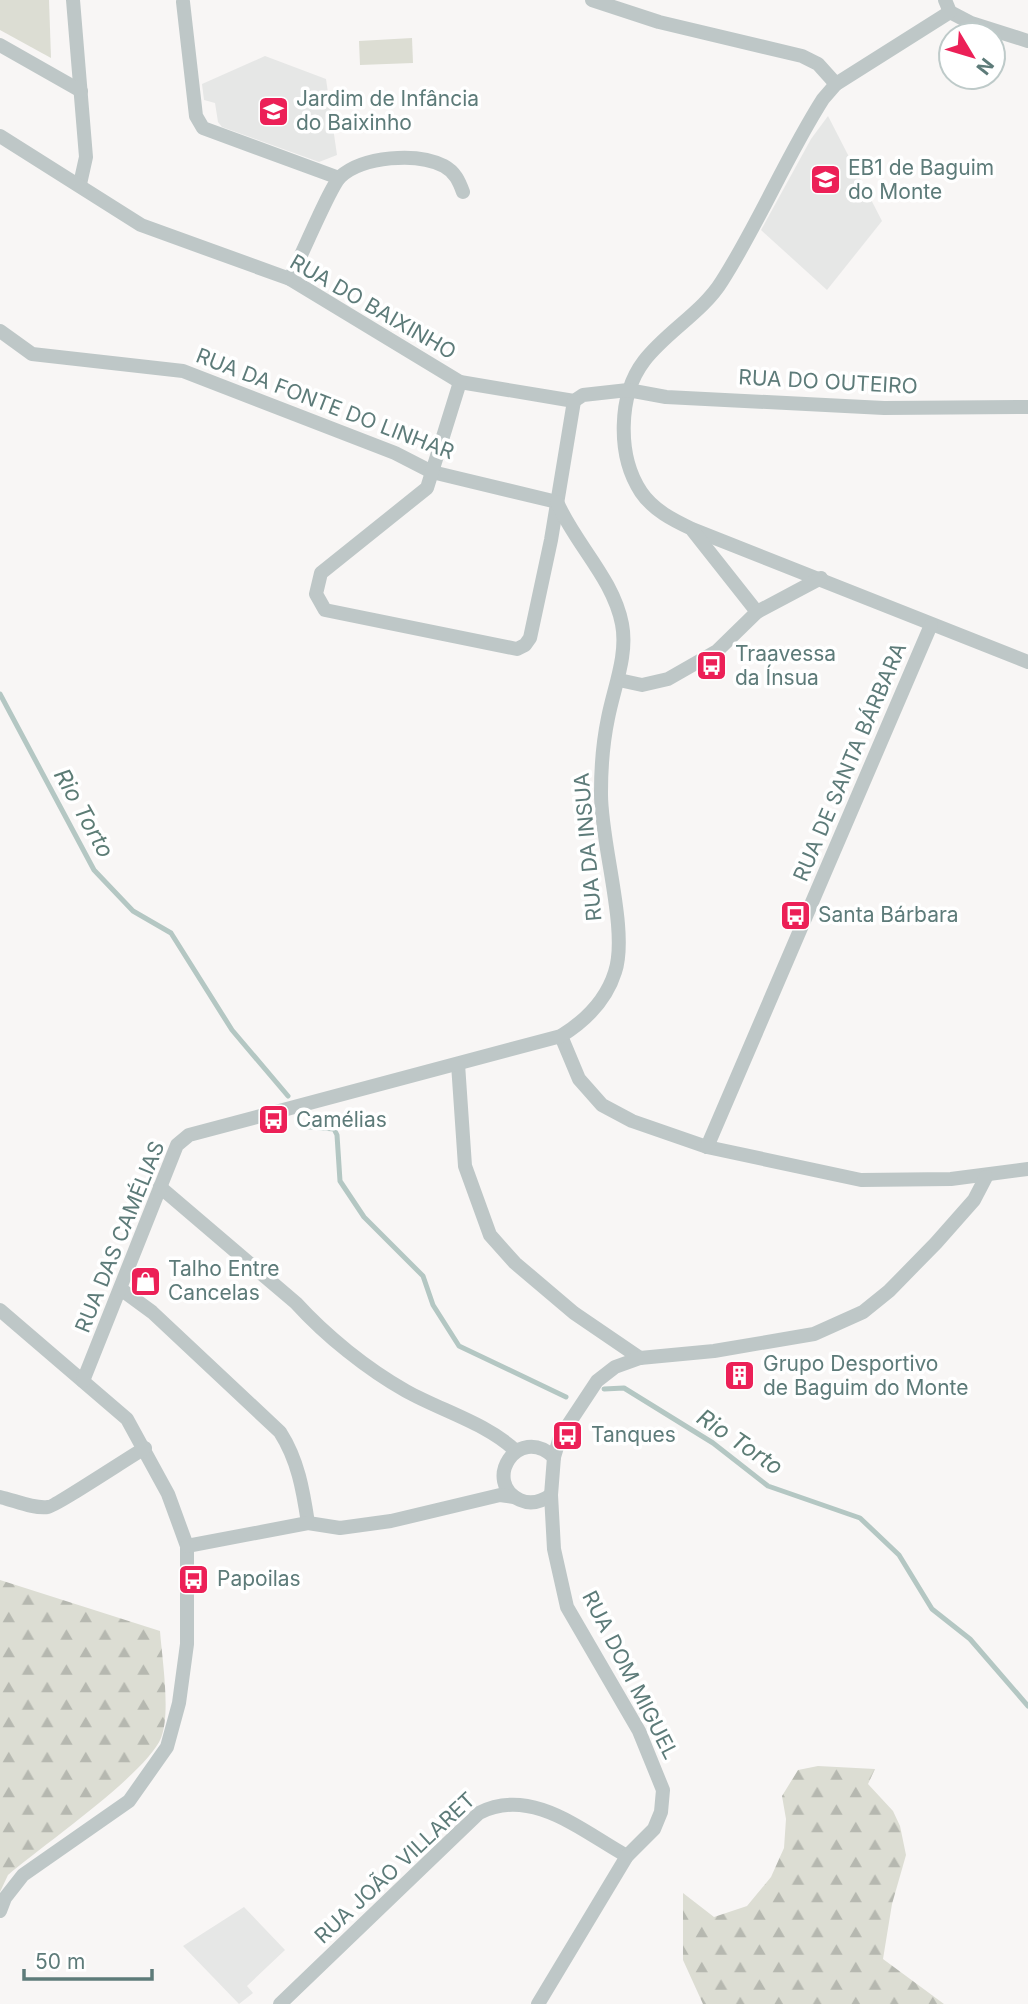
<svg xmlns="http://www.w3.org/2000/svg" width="1028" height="2004" font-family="Inter,sans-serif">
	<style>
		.built { fill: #e6e7e6 }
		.green { fill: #dcddd3 }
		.forest { fill: url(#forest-firs) }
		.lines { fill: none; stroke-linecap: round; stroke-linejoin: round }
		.stream { stroke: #b4c7c3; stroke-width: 5 }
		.minor { stroke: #bec7c7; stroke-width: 14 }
		.labels { text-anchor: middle; stroke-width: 7; stroke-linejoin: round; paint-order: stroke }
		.poi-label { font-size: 21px; fill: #5d7b79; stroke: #fff; text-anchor: start }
		.street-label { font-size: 21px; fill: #5d7b79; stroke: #fff }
		.water-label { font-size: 23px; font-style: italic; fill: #5c7c75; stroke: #fff }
	</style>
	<defs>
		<pattern id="forest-firs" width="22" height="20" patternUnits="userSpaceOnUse" patternTransform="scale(1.75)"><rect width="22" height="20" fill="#dcddd3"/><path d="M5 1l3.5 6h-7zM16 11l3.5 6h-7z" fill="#b6b8b0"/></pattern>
	</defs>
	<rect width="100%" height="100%" fill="#f8f6f5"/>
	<g class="built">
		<path d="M 265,56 L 326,79 L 337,155 L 319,162 L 222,127 L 218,122 L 215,103 L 204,100 L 202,84 Z"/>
		<path d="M 828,116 L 882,221 L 827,290 L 761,230 L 811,139 Z"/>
		<path d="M 244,1907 L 285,1950 L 247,1986 L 253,1993 L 239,2004 L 183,1946 Z"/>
	</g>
	<g class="green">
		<path d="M 0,0 L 49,0 L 51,58 L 0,30 Z"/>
		<path d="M 412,38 L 413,63 L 360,65 L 359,41 Z"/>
	</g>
	<g class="forest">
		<path d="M 0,1580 L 160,1631 C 162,1659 171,1713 161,1738 C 146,1774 43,1845 8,1875 L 0,1892 Z"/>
		<path d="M 818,1766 L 875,1769 L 868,1784 L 893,1811 L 900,1826 L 906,1855 L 892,1904 L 883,1959 L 944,2004 L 703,2004 L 683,1960 L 683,1893 L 714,1917 L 747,1906 L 771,1877 L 784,1848 L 786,1819 L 782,1796 L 798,1770 Z"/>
	</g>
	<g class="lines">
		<g class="stream">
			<path d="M 0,694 L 94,870 L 133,911 L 171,933 L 232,1030 L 288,1096"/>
			<path d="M 300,1114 L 299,1126 L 334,1129 L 337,1135 L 340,1181 L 364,1217 L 423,1276 L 433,1305 L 459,1346 L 566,1397"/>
			<path d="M 604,1389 L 624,1388 L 713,1443 L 768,1486 L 860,1518 L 899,1555 L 932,1609 L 970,1639 L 1028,1706"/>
		</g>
		<g class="minor">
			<path d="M 73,0 L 86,157 L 80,184"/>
			<path d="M 592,0 L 659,22 L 802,56 L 818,64 L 836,84"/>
			<path d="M 945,0 L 950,12 L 971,23 L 1028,41"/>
			<path d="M 183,2 L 196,116 L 203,128 L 339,178"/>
			<path d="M 950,12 L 836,84 L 823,99 C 786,157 759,223 722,281 C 703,312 666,332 644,361 C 618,395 617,456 641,492 C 653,510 673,520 692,529 L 1028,662"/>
			<path d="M 0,45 L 81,91"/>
			<path d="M 0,136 L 141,225 L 290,279 L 460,382 L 574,401 L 583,395 L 628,390 L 666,397 L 884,408 L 1028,407"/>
			<path d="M 290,279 C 299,261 330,187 340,177 C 363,156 417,152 444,166 C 455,172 459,181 463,192"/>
			<path d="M 0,331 L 32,354 L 183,371 L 395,453 L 432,472 L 557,502"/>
			<path d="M 460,382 L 427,488 L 321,573 L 316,594 L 325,610 L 517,649 L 525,645 L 530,638 L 551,540 L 574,401"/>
			<path d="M 693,531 L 757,612"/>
			<path d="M 619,680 L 642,685 L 668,679 L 717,651 L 757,612 L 821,578"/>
			<path d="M 561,1036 L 579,1079 L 602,1105 L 632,1121 L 707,1147 L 861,1180 L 951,1179 L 1028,1169"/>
			<path d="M 458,1064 L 465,1166 L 490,1235 L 515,1263 L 574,1313 L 640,1358"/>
			<path d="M 707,1147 L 931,625"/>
			<path d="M 160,1187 L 296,1303 C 326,1336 367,1369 406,1391 C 442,1411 486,1423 516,1451"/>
			<path d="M 122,1290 L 152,1312 L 280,1432 C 298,1460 303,1490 308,1523"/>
			<path d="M 0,1310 L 127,1419 L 168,1494 L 187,1546 L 187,1644 L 179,1703 L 167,1747 L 129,1801 L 23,1875 L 5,1898 L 0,1911"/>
			<path d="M 83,1381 L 177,1145 L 189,1135 L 561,1036 C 585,1021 606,1001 615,972 C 629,930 600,841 601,792 C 601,767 603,742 608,718 C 614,687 628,655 622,624 C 613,578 575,544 557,502"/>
			<path d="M 551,1495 C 541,1502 531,1505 520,1500 C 482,1483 517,1423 554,1457"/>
			<path d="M 0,1497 C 14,1500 33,1509 48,1507 C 54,1507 131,1456 145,1448"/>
			<path d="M 187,1546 L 308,1523 L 340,1528 L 391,1521 L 500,1495 L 514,1497"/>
			<path d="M 280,2004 L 479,1813 C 531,1786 582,1831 627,1856"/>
			<path d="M 538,2004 L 627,1856 L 654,1829 L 661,1812 L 663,1790 L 639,1731 L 567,1607 L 554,1549 L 551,1495 L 554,1457 L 560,1437 L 597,1381 L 615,1367 L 640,1358 L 714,1351 L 814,1334 L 863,1312 L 889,1291 L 936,1243 L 974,1200 L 986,1177"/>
		</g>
	</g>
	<defs>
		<symbol id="school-square" viewBox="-11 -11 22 22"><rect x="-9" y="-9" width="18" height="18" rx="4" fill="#ec2057" stroke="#fff"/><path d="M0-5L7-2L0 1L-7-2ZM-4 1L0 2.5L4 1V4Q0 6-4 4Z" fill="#fff"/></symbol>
		<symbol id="bus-square" viewBox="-11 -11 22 22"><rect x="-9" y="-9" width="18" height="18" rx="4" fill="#ec2057" stroke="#fff"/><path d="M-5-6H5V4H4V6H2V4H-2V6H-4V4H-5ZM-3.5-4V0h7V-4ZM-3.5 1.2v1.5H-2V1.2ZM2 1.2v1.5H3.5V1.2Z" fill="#fff"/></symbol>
		<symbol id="shop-square" viewBox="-11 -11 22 22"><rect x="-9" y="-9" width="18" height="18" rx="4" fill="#ec2057" stroke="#fff"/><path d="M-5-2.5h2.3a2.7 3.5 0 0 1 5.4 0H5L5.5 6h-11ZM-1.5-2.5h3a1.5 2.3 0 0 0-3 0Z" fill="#fff"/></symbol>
		<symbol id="building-square" viewBox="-11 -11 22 22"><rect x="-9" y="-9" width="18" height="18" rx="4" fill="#ec2057" stroke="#fff"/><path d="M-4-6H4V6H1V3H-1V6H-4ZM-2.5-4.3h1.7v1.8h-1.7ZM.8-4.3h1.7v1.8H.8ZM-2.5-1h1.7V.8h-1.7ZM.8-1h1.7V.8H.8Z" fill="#fff"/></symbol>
	</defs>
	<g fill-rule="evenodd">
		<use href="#school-square" x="256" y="94" width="35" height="35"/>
		<use href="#school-square" x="808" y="162" width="35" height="35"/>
		<use href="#bus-square" x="694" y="648" width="35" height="35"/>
		<use href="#bus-square" x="778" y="898" width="35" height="35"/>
		<use href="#bus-square" x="256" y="1102" width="35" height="35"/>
		<use href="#shop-square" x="128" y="1264" width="35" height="35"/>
		<use href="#building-square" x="722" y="1358" width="35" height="35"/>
		<use href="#bus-square" x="550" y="1418" width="35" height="35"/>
		<use href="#bus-square" x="176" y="1562" width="35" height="35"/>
	</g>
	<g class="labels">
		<g class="poi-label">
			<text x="296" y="106">Jardim de Infância<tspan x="296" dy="24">do Baixinho</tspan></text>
			<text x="848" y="175">EB1 de Baguim<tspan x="848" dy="24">do Monte</tspan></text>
			<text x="735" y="661">Traavessa<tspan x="735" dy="24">da Ínsua</tspan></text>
			<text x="818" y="922">Santa Bárbara</text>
			<text x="296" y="1127">Camélias</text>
			<text x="168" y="1276">Talho Entre<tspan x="168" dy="24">Cancelas</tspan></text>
			<text x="763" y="1371">Grupo Desportivo<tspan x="763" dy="24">de Baguim do Monte</tspan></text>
			<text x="591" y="1442">Tanques</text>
			<text x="217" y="1586">Papoilas</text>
		</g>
		<g class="street-label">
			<text transform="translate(373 307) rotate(30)" y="7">RUA DO BAIXINHO</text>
			<text transform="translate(828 382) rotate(3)" y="7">RUA DO OUTEIRO</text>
			<text transform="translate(325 404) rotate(21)" y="7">RUA DA FONTE DO LINHAR</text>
			<text transform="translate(850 762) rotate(-67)" y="7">RUA DE SANTA BÁRBARA</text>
			<text transform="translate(588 847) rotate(-95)" y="7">RUA DA INSUA</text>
			<text transform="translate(120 1237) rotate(-68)" y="7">RUA DAS CAMÉLIAS</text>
			<text transform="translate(630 1675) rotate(63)" y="7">RUA DOM MIGUEL</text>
			<text transform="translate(395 1868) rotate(-43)" y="7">RUA JOÃO VILLARET</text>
		</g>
		<g class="water-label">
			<text transform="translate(84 813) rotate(61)" y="8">Rio Torto</text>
			<text transform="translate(740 1442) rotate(34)" y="8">Rio Torto</text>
		</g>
	</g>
	<g transform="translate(972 56) rotate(128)"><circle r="33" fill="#ffffff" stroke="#becac9" stroke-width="2"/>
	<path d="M0-5L12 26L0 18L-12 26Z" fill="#ec2057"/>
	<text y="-10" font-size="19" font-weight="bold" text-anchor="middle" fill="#5d7b79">N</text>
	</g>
	<path d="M24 1969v10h128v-10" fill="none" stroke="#5d7b79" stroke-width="3.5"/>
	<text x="35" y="1969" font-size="21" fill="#5d7b79" stroke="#ffffff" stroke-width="5" paint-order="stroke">50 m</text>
</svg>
